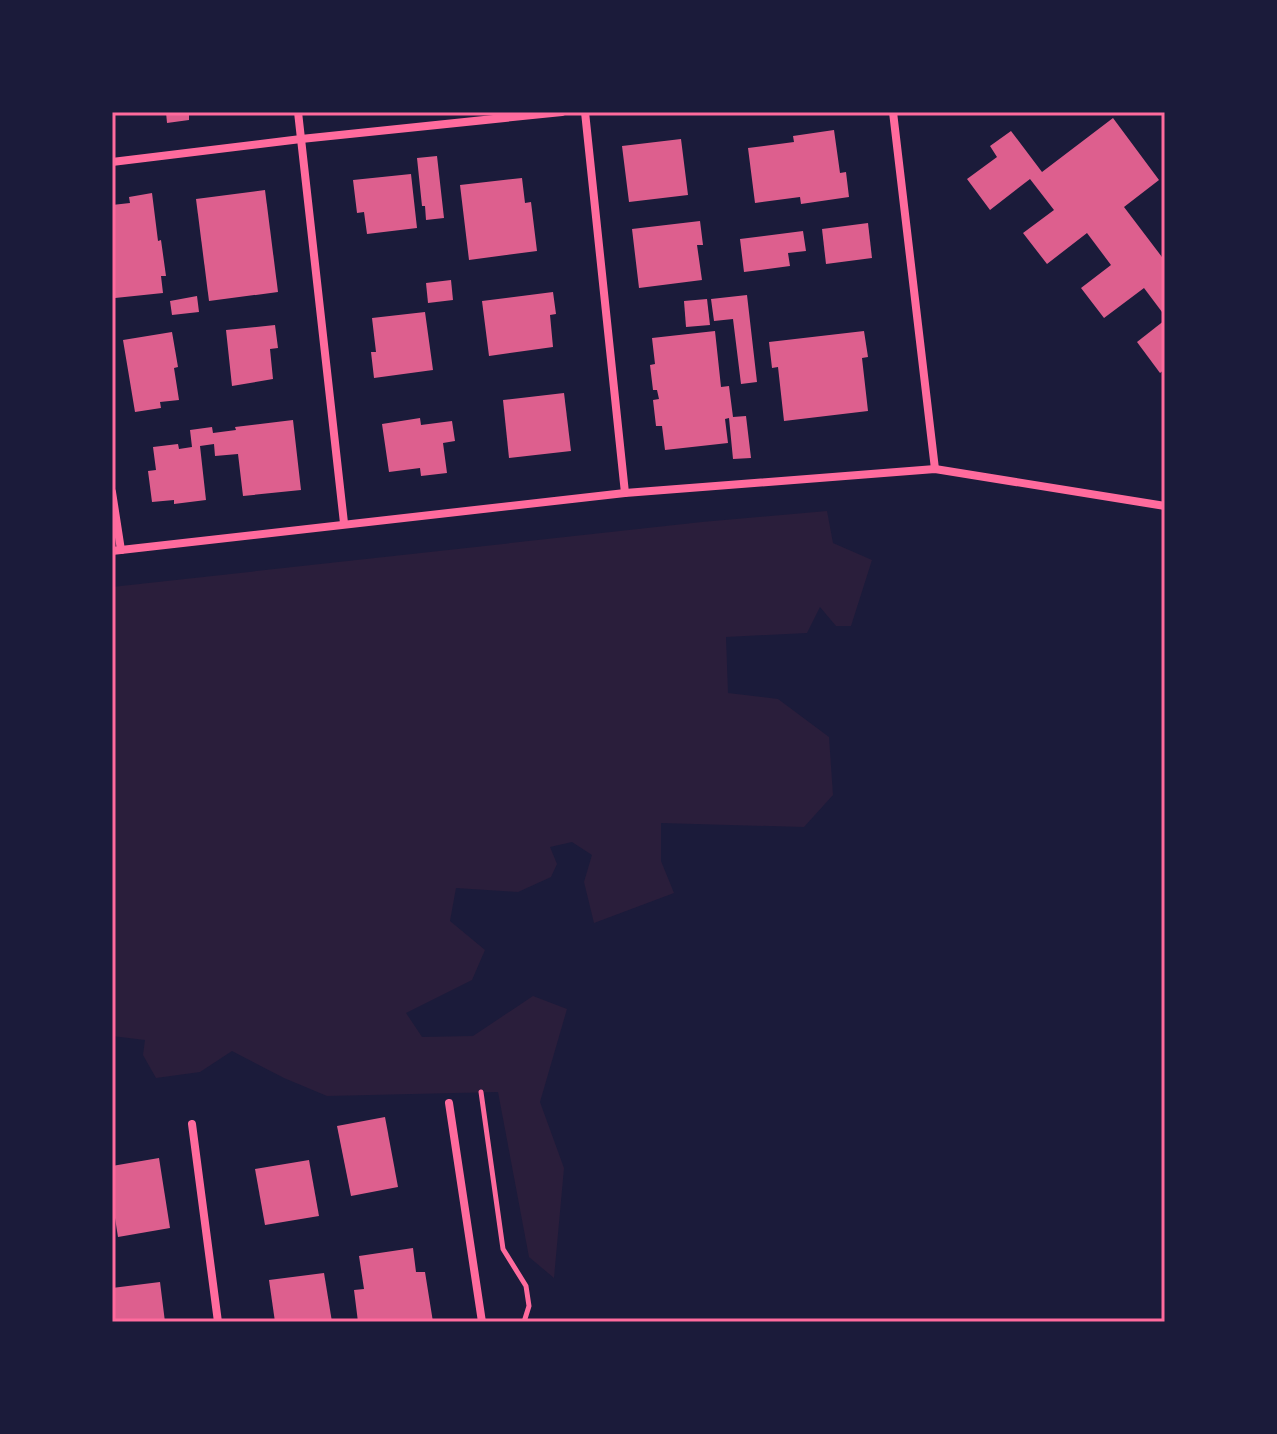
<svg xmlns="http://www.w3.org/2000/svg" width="1277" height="1434" font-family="'PT Serif',serif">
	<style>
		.green { fill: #2a1e3b }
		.building { fill: #dd5f8e }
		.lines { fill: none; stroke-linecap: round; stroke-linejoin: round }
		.path { stroke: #ff6b9d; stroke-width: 5 }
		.minor { stroke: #ff6b9d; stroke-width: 8 }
		.neatline { fill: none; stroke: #ff6b9d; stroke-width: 3 }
	</style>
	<rect width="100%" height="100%" fill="#1b1b3a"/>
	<path class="green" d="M 827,511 L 833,543 L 872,560 L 851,626 L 836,626 L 820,607 L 807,633 L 726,637 L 728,693 L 778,699 L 829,737 L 833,795 L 804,827 L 661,823 L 661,861 L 674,893 L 594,923 L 584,882 L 592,855 L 572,842 L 550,847 L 557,864 L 551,877 L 518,892 L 456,888 L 450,921 L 485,950 L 472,980 L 406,1013 L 422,1037 L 473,1036 L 533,996 L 567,1009 L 540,1102 L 564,1168 L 554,1278 L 529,1257 L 498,1092 L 327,1096 L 284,1078 L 232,1051 L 200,1072 L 156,1078 L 143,1055 L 145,1040 L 112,1036 L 112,587 L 702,522 Z"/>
	<g class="building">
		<path d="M 166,112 L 189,112 L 189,120 L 167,123 Z"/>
		<path d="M 1113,118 L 1159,180 L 1124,207 L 1165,261 L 1165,316 L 1144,288 L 1104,318 L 1081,288 L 1111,265 L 1087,233 L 1047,264 L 1023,233 L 1054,210 L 1030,179 L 990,210 L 967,179 L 997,157 L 990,146 L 1011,131 L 1042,172 Z"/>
		<path d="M 834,130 L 840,173 L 846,172 L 849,197 L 801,204 L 800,197 L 755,203 L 748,148 L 794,142 L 793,136 Z"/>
		<path d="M 681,139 L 688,195 L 629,202 L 622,146 Z"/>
		<path d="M 437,156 L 444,218 L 426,220 L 425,206 L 422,206 L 417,158 Z"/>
		<path d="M 411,174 L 417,228 L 367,234 L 364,212 L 357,213 L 353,180 Z"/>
		<path d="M 522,178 L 525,203 L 531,202 L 537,251 L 469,260 L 460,185 Z"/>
		<path d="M 265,190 L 278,292 L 209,301 L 196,199 Z"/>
		<path d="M 152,193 L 158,241 L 161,240 L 166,276 L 161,276 L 163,293 L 115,298 L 112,273 L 112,205 L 130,203 L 129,197 Z"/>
		<path d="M 700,221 L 703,245 L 697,245 L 702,280 L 639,288 L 632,229 Z"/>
		<path d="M 868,223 L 872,258 L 826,264 L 822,229 Z"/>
		<path d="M 803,231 L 806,251 L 788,253 L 790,266 L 744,272 L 740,239 Z"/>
		<path d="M 451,280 L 453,300 L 428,303 L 426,283 Z"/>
		<path d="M 553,292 L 556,314 L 550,315 L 553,347 L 489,356 L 482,301 Z"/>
		<path d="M 747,295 L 757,382 L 741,384 L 733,319 L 714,321 L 711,299 Z"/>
		<path d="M 197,296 L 199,312 L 172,315 L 170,301 Z"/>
		<path d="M 707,299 L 710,325 L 686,327 L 684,301 Z"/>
		<path d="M 425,312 L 433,370 L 374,378 L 371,352 L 376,352 L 372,318 Z"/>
		<path d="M 1165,320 L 1165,369 L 1160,373 L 1137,342 Z"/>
		<path d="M 275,325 L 278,348 L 270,349 L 273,379 L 232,386 L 226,330 Z"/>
		<path d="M 715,331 L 721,387 L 729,386 L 733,417 L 746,416 L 751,458 L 733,459 L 729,418 L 725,419 L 728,443 L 665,450 L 662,426 L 656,426 L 653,400 L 659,399 L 657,390 L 653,390 L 650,365 L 655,364 L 652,338 Z"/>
		<path d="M 864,331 L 868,357 L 862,358 L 868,411 L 784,421 L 778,367 L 772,368 L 769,342 Z"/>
		<path d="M 172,332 L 178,367 L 174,368 L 179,400 L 160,402 L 161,408 L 135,412 L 123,340 Z"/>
		<path d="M 564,393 L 571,451 L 509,458 L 503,400 Z"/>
		<path d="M 420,418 L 421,425 L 452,421 L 455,441 L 443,443 L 447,473 L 421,476 L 420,468 L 389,472 L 382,424 Z"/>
		<path d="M 293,420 L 301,490 L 243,496 L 238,454 L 215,456 L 214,444 L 200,446 L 206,500 L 174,504 L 174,500 L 152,502 L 148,471 L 156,470 L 153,447 L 178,444 L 179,449 L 192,447 L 190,430 L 212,427 L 213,433 L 236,430 L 235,427 Z"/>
		<path d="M 385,1117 L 398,1187 L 351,1196 L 337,1126 Z"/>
		<path d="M 159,1158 L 170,1228 L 118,1237 L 112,1199 L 112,1166 Z"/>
		<path d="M 309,1160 L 319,1216 L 265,1225 L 255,1169 Z"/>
		<path d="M 413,1248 L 416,1272 L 425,1272 L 433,1322 L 358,1322 L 354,1290 L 364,1289 L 359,1256 Z"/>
		<path d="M 324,1273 L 332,1322 L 275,1322 L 269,1280 Z"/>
		<path d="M 160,1282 L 165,1322 L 112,1322 L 112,1288 Z"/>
	</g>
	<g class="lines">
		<path class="path" d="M 481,1092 L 503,1249 L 526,1286 L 529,1306 L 524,1322"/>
		<g class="minor">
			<path d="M 298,112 L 344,523"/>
			<path d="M 585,112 L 625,493"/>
			<path d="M 893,112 L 935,469"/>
			<path d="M 112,162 L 301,139 L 562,112"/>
			<path d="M 112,492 L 121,550"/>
			<path d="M 112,551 L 625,493 L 935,469 L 1165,506"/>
			<path d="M 449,1103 L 482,1322"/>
			<path d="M 192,1124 L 218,1322"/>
		</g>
	</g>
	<rect width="1277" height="1434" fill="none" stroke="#1b1b3a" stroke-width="228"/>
	<rect x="114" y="114" width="1049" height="1206" class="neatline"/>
</svg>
